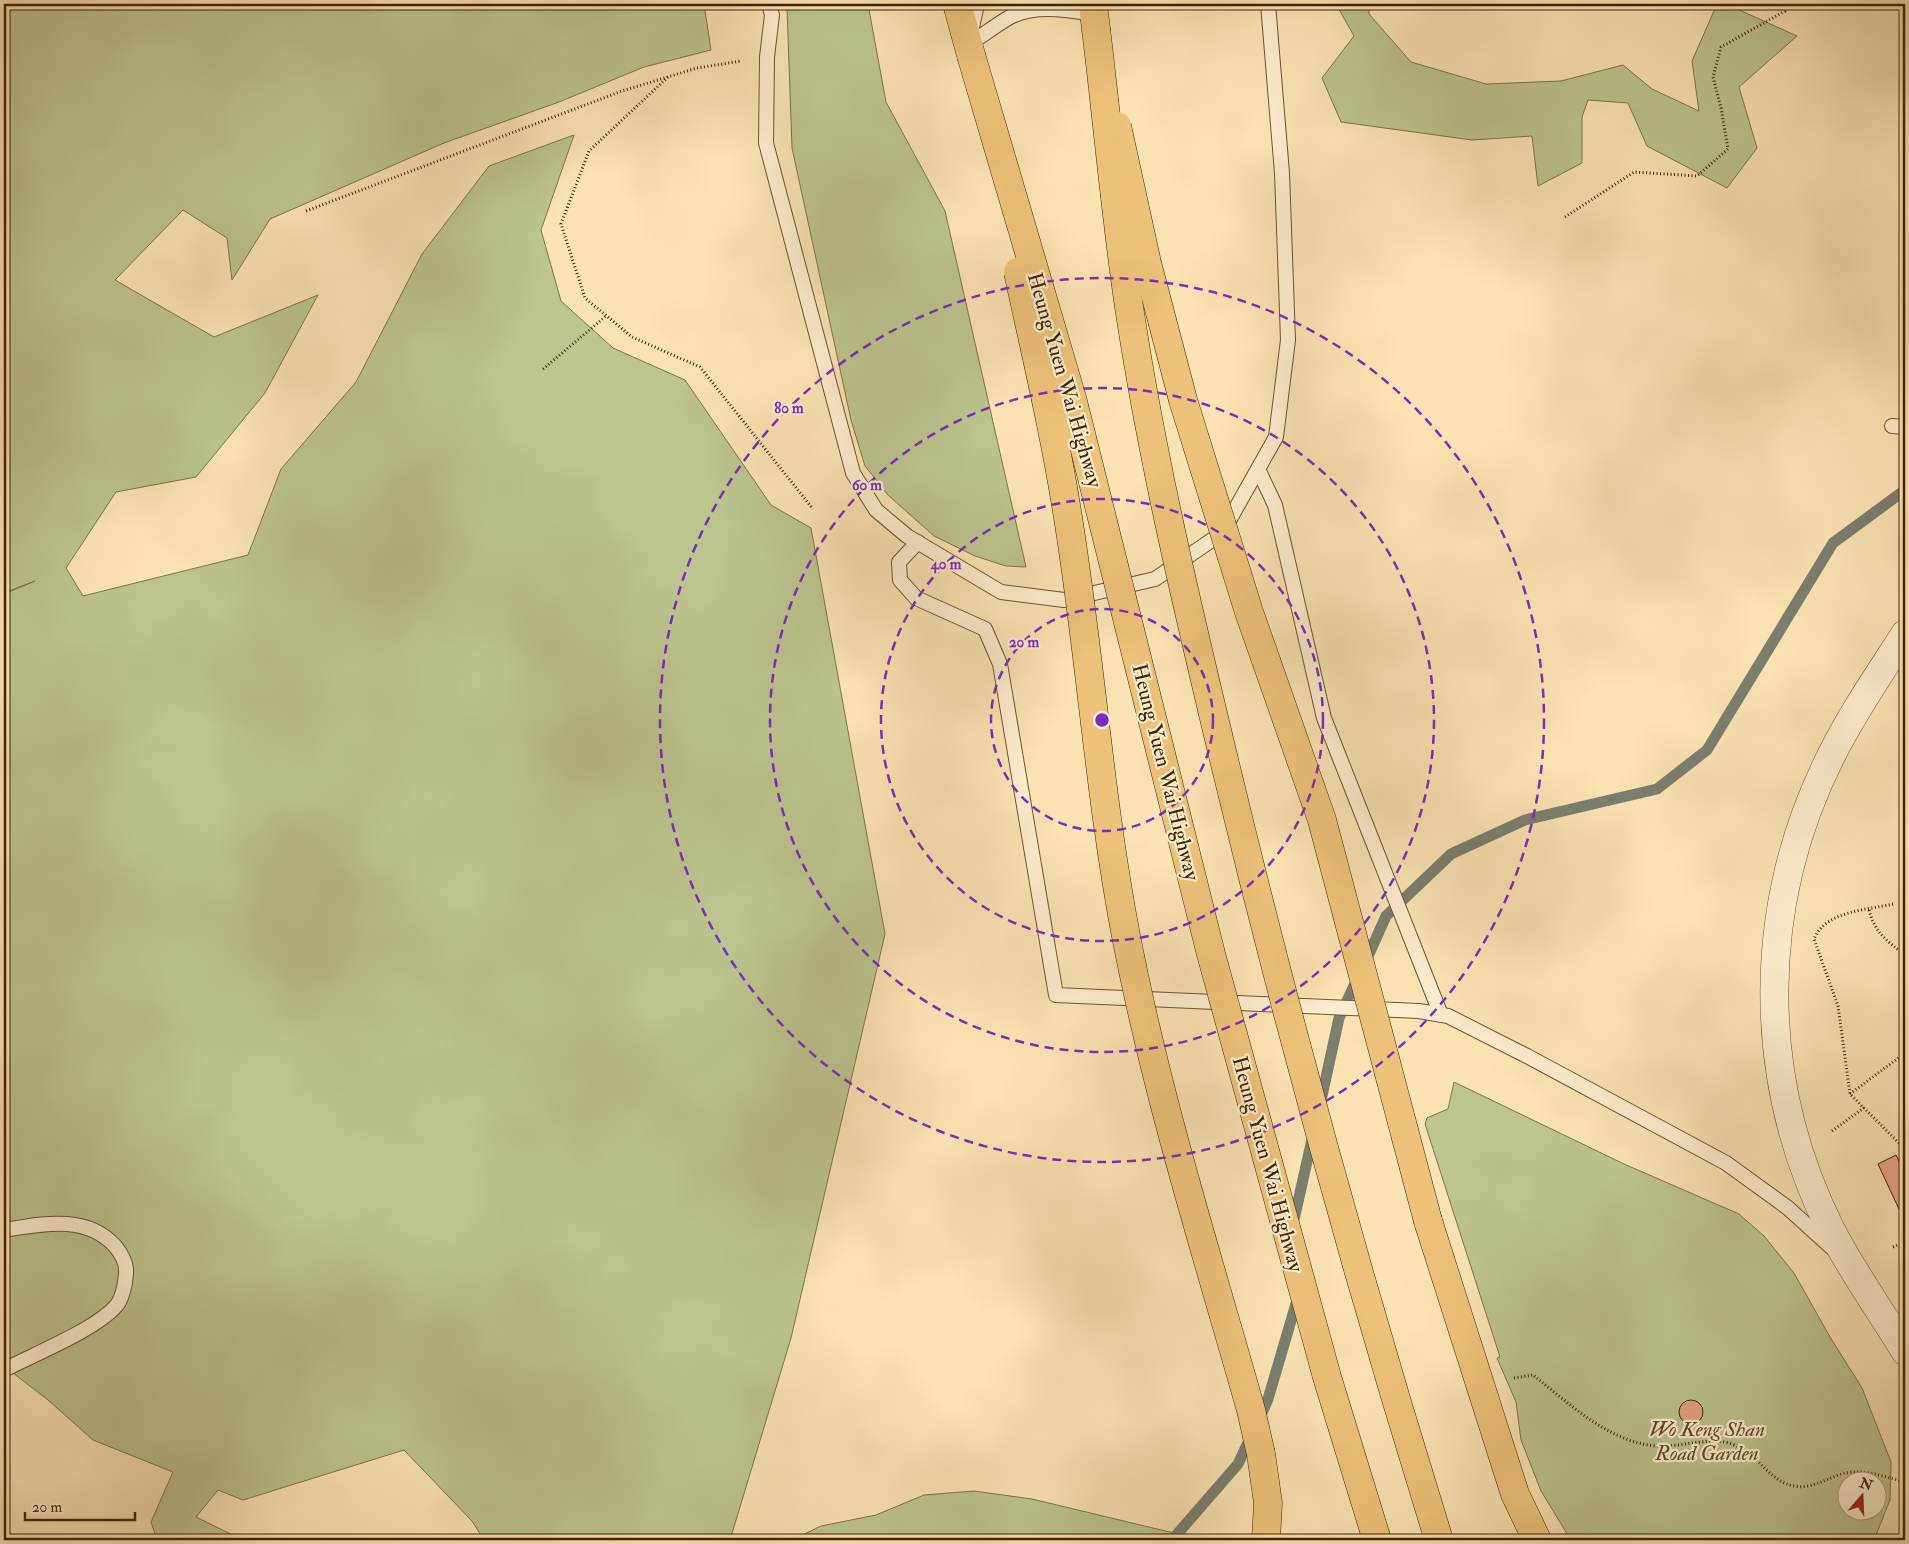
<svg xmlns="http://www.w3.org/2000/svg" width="1909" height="1544" font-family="'IM FELL Double Pica',serif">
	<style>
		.green { fill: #bcc48f; stroke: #7e744a; fill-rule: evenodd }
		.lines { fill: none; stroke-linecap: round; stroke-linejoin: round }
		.stream { stroke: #7b7f6f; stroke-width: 11 }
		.building { fill: #e6a485; stroke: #3f2404 }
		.service-casing { stroke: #6e5430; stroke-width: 16 }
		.minor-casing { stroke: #6e5430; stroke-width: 29 }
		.trunk-casing { stroke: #3f2404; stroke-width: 29 }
		.path { stroke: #3f2404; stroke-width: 3; stroke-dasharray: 1 2.5; stroke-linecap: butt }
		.service { stroke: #fcedce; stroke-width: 14 }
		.minor { stroke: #fcedce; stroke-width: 28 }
		.trunk { stroke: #eec27a; stroke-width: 28 }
		.trunk-bridge-casing { stroke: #3f2404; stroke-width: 29; stroke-linecap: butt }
		.motorway-bridge-casing { stroke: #3f2404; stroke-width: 29; stroke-linecap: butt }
		.trunk-bridge { stroke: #eec27a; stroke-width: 28 }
		.motorway-bridge { stroke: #eec27a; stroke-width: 28 }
		.ring { fill: none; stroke: #7b2cbf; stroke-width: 2.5; stroke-dasharray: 9 6 }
		.labels { text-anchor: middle; stroke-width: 4.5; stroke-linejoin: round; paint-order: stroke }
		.street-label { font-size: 21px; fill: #3f2404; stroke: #fcedce }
		.park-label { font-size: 21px; font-style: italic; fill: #5e4c27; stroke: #fcedce }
		.centre { fill: #7b2cbf; stroke: #fcedce; stroke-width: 2.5 }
		.ring-label { font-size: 15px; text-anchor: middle; font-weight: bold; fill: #7b2cbf; stroke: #fcedce; stroke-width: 4.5; stroke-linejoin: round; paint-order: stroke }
	</style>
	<rect width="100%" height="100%" fill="#fbe3b3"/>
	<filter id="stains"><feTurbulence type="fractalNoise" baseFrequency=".004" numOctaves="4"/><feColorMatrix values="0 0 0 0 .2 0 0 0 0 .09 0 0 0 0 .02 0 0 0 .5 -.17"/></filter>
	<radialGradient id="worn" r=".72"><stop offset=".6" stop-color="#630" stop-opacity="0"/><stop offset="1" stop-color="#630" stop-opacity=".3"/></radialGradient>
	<g class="green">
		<path d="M 4,4 L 704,4 L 711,50 L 644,67 L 559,102 L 444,143 L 270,219 L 232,280 L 227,238 L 183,210 L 115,280 L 214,337 L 318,295 L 265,393 L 196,477 L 116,492 L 66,568 L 83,596 L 248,555 L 281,469 L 356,382 L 422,254 L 489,166 L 574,135 L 541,230 L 561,301 L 613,348 L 685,380 L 771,505 L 811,528 L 885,934 L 791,1338 L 730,1540 L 484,1540 L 472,1521 L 404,1450 L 243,1500 L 218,1490 L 196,1517 L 243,1540 L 157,1540 L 151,1522 L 173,1472 L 93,1440 L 48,1400 L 4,1366 L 4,594 L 35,581 L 4,593 Z"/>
		<path d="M 826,4 L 868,4 L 886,102 L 945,211 L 1026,567 L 1006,566 L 975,556 L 934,536 L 888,495 L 865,466 L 851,420 L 792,148 L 787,9 Z"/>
		<path d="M 1336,4 L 1369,4 L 1369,14 L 1411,62 L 1486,84 L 1561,81 L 1623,65 L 1652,89 L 1699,111 L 1692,61 L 1717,4 L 1726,4 L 1797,36 L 1739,87 L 1757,148 L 1727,188 L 1647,146 L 1628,103 L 1588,100 L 1582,117 L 1582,163 L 1538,186 L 1532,136 L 1472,140 L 1341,122 L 1322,78 L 1354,36 Z"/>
		<path d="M 1454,1082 L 1624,1164 L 1739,1214 L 1764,1236 L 1794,1273 L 1830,1337 L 1862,1388 L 1891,1462 L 1890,1500 L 1874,1540 L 1572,1540 L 1569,1537 L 1541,1491 L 1521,1440 L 1516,1402 L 1497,1358 L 1500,1357 L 1425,1124 L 1427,1118 L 1448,1109 ZM 1846,1482 L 1876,1482 L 1876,1512 L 1846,1512 Z"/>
		<path d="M 974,1491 L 1032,1499 L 1203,1540 L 792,1540 L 821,1526 L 876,1515 L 924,1495 Z"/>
	</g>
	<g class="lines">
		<g class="stream">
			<path d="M 1365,963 L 1386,916 L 1451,854 L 1525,820 L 1657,789 L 1707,750 L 1833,543 L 1905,490"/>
			<path d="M 1320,1105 L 1339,1018 L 1358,977"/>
			<path d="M 1293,1224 L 1313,1135"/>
			<path d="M 1259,1420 L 1268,1399 L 1298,1297"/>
			<path d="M 1172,1540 L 1238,1464 L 1252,1434"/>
		</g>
	</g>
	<g class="building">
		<path d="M 1896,1155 L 1905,1173 L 1905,1222 L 1878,1164 Z"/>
		<circle cx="1691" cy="1412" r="12"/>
	</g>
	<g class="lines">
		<defs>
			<g id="service">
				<path d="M 769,4 L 772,15 L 767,57 L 766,143 L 853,473 L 876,510 L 907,536 L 1001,592 L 1064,600 L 1155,579 L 1222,533 L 1276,437 L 1288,340 L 1282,173 L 1268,4"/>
				<path d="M 971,32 L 977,4"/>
				<path d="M 968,45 C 982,36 996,25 1010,17 C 1036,4 1067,10 1094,14"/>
				<path d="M 1892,426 L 1905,427"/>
				<path d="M 1258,469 L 1275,505 L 1324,718 L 1441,1015"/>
				<path d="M 918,542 L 899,562 L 900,580 L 916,598 L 985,629 L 1000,664 L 1056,995 L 1419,1011 L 1448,1016 L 1527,1056 L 1726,1163 L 1788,1208 L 1831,1247"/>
				<path d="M 4,1230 C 42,1224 86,1214 115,1246 C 121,1253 127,1264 126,1274 C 125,1284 123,1298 116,1306 C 95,1330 34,1354 4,1370"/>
			</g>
			<path id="minor" d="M 1905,634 C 1880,673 1853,712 1832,754 C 1756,904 1755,1077 1830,1228 C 1851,1270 1881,1311 1905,1351"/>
			<g id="trunk">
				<path d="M 957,4 L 971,55"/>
				<path d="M 1093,4 L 1096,29"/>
				<path d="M 1428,1221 L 1515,1494 L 1537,1540"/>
				<path d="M 1261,1454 L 1268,1503 L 1266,1540"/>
			</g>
		</defs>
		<use href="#service" class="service-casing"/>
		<use href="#minor" class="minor-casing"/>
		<use href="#trunk" class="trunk-casing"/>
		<g class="path">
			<path d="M 668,77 L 589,151 L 561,224 L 585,298 L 632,337 L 700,367 L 813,509"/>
			<path d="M 306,211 L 622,91 L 697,68 L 741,61"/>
			<path d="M 1565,217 L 1634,172 L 1697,176 L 1728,149 L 1721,108 L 1713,77 L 1721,47 L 1785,11 L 1786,4"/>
			<path d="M 543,369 L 606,316"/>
			<path d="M 1893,904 C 1867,910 1825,911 1814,939 L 1838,1006 L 1850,1094 L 1905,1149"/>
			<path d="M 1869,910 C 1875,933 1887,941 1905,955"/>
			<path d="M 1850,1094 L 1905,1053"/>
			<path d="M 1832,1131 L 1865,1107"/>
			<path d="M 1893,1247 L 1905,1242"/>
			<path d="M 1514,1378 L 1533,1375 C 1569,1403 1608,1442 1656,1446 C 1681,1448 1708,1436 1732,1444 C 1758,1453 1768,1481 1794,1486 C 1811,1490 1829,1477 1845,1473 C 1865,1469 1886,1477 1905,1482"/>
		</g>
		<use href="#service" class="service"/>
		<use href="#minor" class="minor"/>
		<use href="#trunk" class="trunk"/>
		<defs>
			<g id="trunk-bridge">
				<path d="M 971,55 L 1072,398 L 1211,954 L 1327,1377 L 1377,1540"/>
				<path d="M 1117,126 L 1147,263 L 1183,400 L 1249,612 L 1322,820 L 1428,1221"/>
				<path d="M 1018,272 C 1036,355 1056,439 1069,524 C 1091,663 1100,803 1127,941 C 1158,1100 1207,1255 1251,1410 L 1261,1454"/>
			</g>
			<path id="motorway-bridge" d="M 1096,29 C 1107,119 1115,210 1128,300 C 1150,449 1185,597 1220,743 C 1284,1011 1357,1277 1439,1540"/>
		</defs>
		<use href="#trunk-bridge" class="trunk-bridge-casing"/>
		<use href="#motorway-bridge" class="motorway-bridge-casing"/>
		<use href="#trunk-bridge" class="trunk-bridge"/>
		<use href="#motorway-bridge" class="motorway-bridge"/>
	</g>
	<g class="ring">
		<circle cx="1102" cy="720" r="111"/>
		<circle cx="1102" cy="720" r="221"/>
		<circle cx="1102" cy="720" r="332"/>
		<circle cx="1102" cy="720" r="442"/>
	</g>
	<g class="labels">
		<g class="street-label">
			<text transform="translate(1065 380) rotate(74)" y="7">Heung Yuen Wai Highway</text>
			<text transform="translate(1166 772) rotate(76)" y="7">Heung Yuen Wai Highway</text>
			<text transform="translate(1268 1164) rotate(75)" y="7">Heung Yuen Wai Highway</text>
		</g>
		<g class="park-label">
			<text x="1707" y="1436">Wo Keng Shan<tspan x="1707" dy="24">Road Garden</tspan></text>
		</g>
	</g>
	<circle cx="1102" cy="720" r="8" class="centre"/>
	<g class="ring-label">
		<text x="789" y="413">80 m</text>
		<text x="867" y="490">60 m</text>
		<text x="946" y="569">40 m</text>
		<text x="1024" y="647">20 m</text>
	</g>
	<rect width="1909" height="1544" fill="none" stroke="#fbe3b3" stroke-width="20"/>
	<rect x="5" y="5" width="1899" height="1534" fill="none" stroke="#3f2404" stroke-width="2.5"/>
	<rect x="10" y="10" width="1889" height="1524" fill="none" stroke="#3f2404"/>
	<g transform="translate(1862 1496) rotate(19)"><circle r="24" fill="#fcedce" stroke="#b09d7d"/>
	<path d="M0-4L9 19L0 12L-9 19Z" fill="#8f2418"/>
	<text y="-8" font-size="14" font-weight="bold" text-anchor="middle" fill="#3f2404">N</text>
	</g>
	<path d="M25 1512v8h110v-8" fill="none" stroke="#3f2404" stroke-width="2.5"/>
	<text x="32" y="1512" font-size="15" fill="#3f2404" stroke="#fcedce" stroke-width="4" paint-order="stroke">20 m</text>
	<rect width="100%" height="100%" filter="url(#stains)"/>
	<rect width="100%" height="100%" fill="url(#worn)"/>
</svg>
